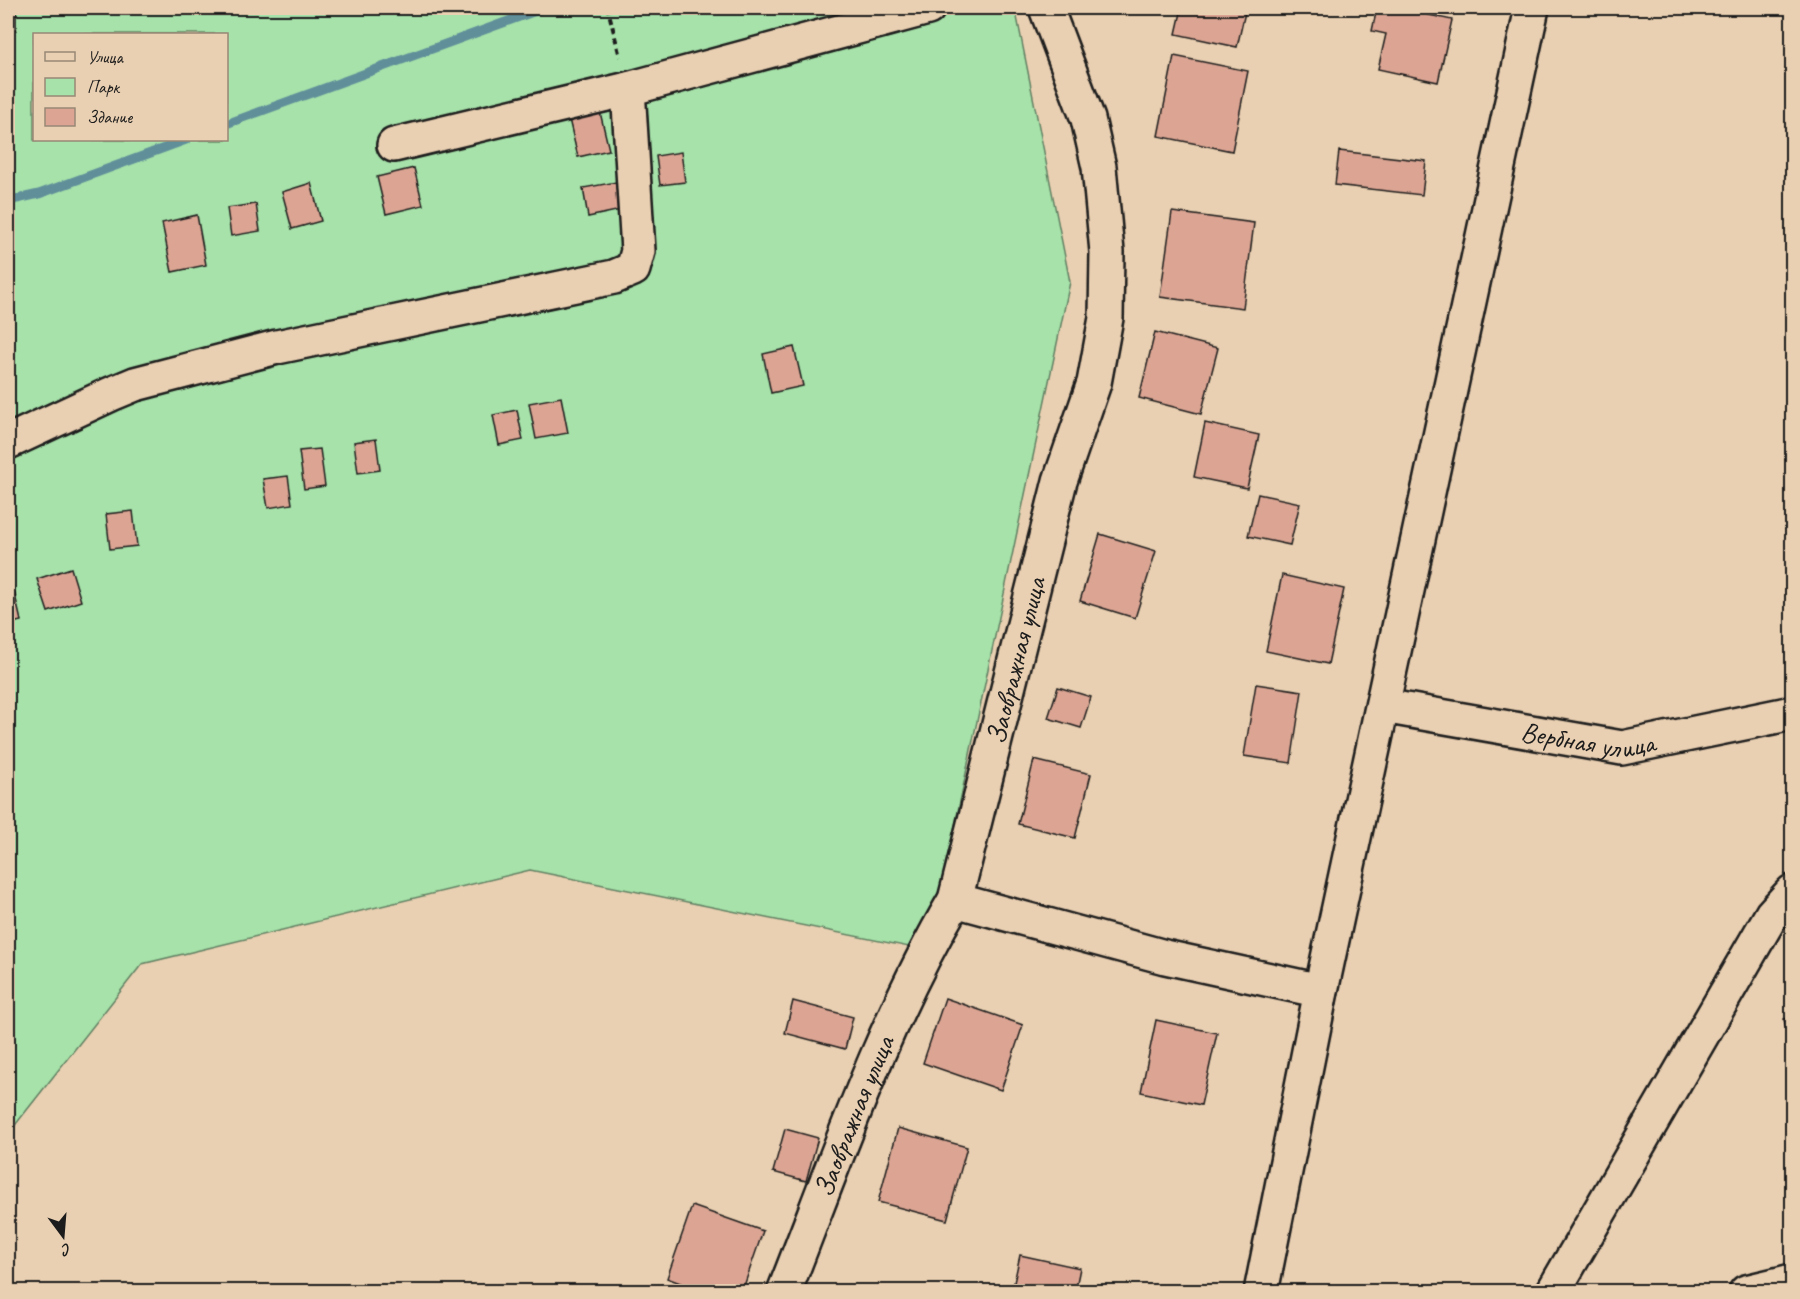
<svg xmlns="http://www.w3.org/2000/svg" width="1800" height="1299" font-family="Caveat,sans-serif">
	<style>
		.green { fill: #a6e2a9; stroke: #617f62; stroke-width: 1.5; fill-rule: evenodd }
		.lines { fill: none; stroke-linecap: round; stroke-linejoin: round }
		.stream { stroke: #618f9a; stroke-width: 9 }
		.building { fill: #dca593; stroke: #1c1c1c; stroke-width: 1.5 }
		.minor-casing { stroke: #1c1c1c; stroke-width: 38 }
		.path { stroke: #1c1c1c; stroke-width: 4; stroke-dasharray: 6 4.5; stroke-linecap: butt }
		.minor { stroke: #ead0b2; stroke-width: 33 }
		.labels { text-anchor: middle; stroke-width: 4.5; stroke-linejoin: round; paint-order: stroke }
		.street-label { font-size: 28px; fill: #1c1c1c; stroke: #ead0b2 }
	</style>
	<rect width="100%" height="100%" fill="#ead0b2"/>
	<filter id="ink" filterUnits="userSpaceOnUse"><feTurbulence type="fractalNoise" baseFrequency=".0167" numOctaves="2"/><feDisplacementMap in="SourceGraphic" scale="12" xChannelSelector="R" yChannelSelector="G"/><feConvolveMatrix kernelMatrix="1 2 1 2 8 2 1 2 1" color-interpolation-filters="sRGB"/></filter>
	<g filter="url(#ink)">
		<path class="green" d="M 8,8 L 1012,8 L 1016,12 L 1070,282 L 940,896 L 909,947 L 530,870 L 142,964 L 8,1134 ZM 34,34 L 226,34 L 226,140 L 34,140 Z"/>
		<g class="lines">
			<g class="stream">
				<path d="M 226,124 L 544,8"/>
				<path d="M 8,201 L 39,194 L 186,140"/>
			</g>
		</g>
		<g class="building">
			<rect x="8" y="8" width="8" height="22"/>
			<path d="M 1182,8 L 1246,8 L 1237,47 L 1176,34 Z"/>
			<path d="M 1377,8 L 1397,8 L 1452,20 L 1438,82 L 1378,69 L 1386,34 L 1372,31 Z"/>
			<path d="M 1174,56 L 1248,71 L 1232,151 L 1158,136 Z"/>
			<path d="M 600,112 L 609,150 L 578,157 L 569,119 Z"/>
			<path d="M 1339,151 L 1426,161 L 1422,195 L 1335,185 Z"/>
			<path d="M 681,152 L 685,182 L 660,185 L 656,156 Z"/>
			<path d="M 414,168 L 423,205 L 386,214 L 377,177 Z"/>
			<path d="M 616,182 L 621,210 L 588,217 L 583,188 Z"/>
			<path d="M 311,183 L 321,221 L 292,229 L 282,192 Z"/>
			<path d="M 256,204 L 260,231 L 231,236 L 227,208 Z"/>
			<path d="M 1172,212 L 1254,223 L 1243,308 L 1160,297 Z"/>
			<path d="M 197,215 L 206,265 L 172,272 L 162,223 Z"/>
			<path d="M 1155,332 L 1218,348 L 1201,414 L 1139,398 Z"/>
			<path d="M 794,347 L 803,386 L 771,393 L 763,354 Z"/>
			<path d="M 561,397 L 568,433 L 536,439 L 529,403 Z"/>
			<path d="M 517,410 L 523,440 L 499,445 L 493,415 Z"/>
			<path d="M 1205,423 L 1259,435 L 1247,488 L 1194,477 Z"/>
			<path d="M 376,439 L 380,470 L 358,473 L 354,442 Z"/>
			<path d="M 320,449 L 325,486 L 304,489 L 299,451 Z"/>
			<path d="M 288,476 L 292,504 L 268,508 L 263,479 Z"/>
			<path d="M 1258,494 L 1300,503 L 1290,545 L 1248,536 Z"/>
			<path d="M 133,511 L 137,546 L 110,549 L 106,514 Z"/>
			<path d="M 1100,534 L 1156,551 L 1135,618 L 1080,601 Z"/>
			<path d="M 71,568 L 81,601 L 48,612 L 37,579 Z"/>
			<path d="M 1282,575 L 1344,589 L 1328,664 L 1266,651 Z"/>
			<path d="M 13,586 L 21,621 L 8,624 L 8,587 Z"/>
			<path d="M 1256,684 L 1302,691 L 1291,763 L 1244,756 Z"/>
			<path d="M 1058,687 L 1091,697 L 1081,728 L 1048,718 Z"/>
			<path d="M 1034,760 L 1091,774 L 1075,838 L 1018,824 Z"/>
			<path d="M 945,998 L 1023,1025 L 1001,1090 L 923,1063 Z"/>
			<path d="M 793,1001 L 853,1017 L 845,1049 L 785,1033 Z"/>
			<path d="M 1792,1017 L 1792,1058 L 1784,1019 Z"/>
			<path d="M 1156,1020 L 1217,1033 L 1201,1105 L 1141,1092 Z"/>
			<path d="M 898,1128 L 967,1147 L 947,1220 L 878,1202 Z"/>
			<path d="M 785,1129 L 818,1138 L 806,1181 L 773,1172 Z"/>
			<path d="M 692,1206 L 763,1231 L 742,1292 L 704,1292 L 667,1278 Z"/>
			<path d="M 1020,1255 L 1080,1268 L 1075,1292 L 1012,1292 Z"/>
		</g>
		<g class="lines">
			<defs>
				<g id="minor">
					<path d="M 394,145 L 628,89"/>
					<path d="M 8,442 L 111,394 L 135,384 L 277,347 L 614,277 L 633,269 L 638,251 L 628,89 L 928,8"/>
					<path id="s1" d="M 1383,706 L 1622,748 L 1792,713"/>
					<path d="M 955,900 L 1165,957 L 1321,991"/>
					<path id="s2" d="M 784,1292 C 836,1160 883,1022 955,900 L 1060,481 L 1094,383 L 1106,318 L 1107,252 L 1099,167 L 1088,119 L 1046,8"/>
					<path d="M 1261,1292 L 1321,991 L 1532,8"/>
					<path d="M 1553,1292 L 1772,914 L 1792,892"/>
					<path d="M 1746,1292 L 1792,1281"/>
				</g>
			</defs>
			<use href="#minor" class="minor-casing"/>
			<path class="path" d="M 611,8 L 608,9 L 620,57"/>
			<use href="#minor" class="minor"/>
		</g>
	</g>
	<g class="labels">
		<g class="street-label">
			<text dy="10" stroke="none"><textPath href="#s2" startOffset="675">Заовражная улица</textPath></text>
			<text dy="10" stroke="none"><textPath href="#s1" startOffset="208">Вербная улица</textPath></text>
			<text dy="10" stroke="none"><textPath href="#s2" startOffset="189">Заовражная улица</textPath></text>
		</g>
	</g>
	<rect width="1800" height="1299" fill="none" stroke="#ead0b2" stroke-width="30"/>
	<rect x="15" y="15" width="1770" height="1269" fill="none" stroke="#1c1c1c" stroke-width="2" filter="url(#ink)"/>
	<rect x="33" y="33" width="195" height="108" fill="#ead0b2" stroke="#988876" stroke-width="1.5"/>
	<rect x="45" y="52" width="30" height="9" fill="#ead0b2" stroke="#988876" stroke-width="1.5"/>
	<text x="87" y="63" font-size="18" fill="#1c1c1c">Улица</text>
	<rect x="45" y="78" width="30" height="18" fill="#a6e2a9" stroke="#988876" stroke-width="1.5"/>
	<text x="87" y="93" font-size="18" fill="#1c1c1c">Парк</text>
	<rect x="45" y="108" width="30" height="18" fill="#dca593" stroke="#988876" stroke-width="1.5"/>
	<text x="87" y="123" font-size="18" fill="#1c1c1c">Здание</text>
	<g transform="translate(63 1236) rotate(164)" stroke="#ead0b2" stroke-width="4.5" paint-order="stroke">
	<path d="M0-4.5L10 22L0 15L-10 22Z" fill="#1c1c1c"/>
	<text y="-9" font-size="16" font-weight="bold" text-anchor="middle" fill="#1c1c1c">С</text>
	</g>
</svg>
